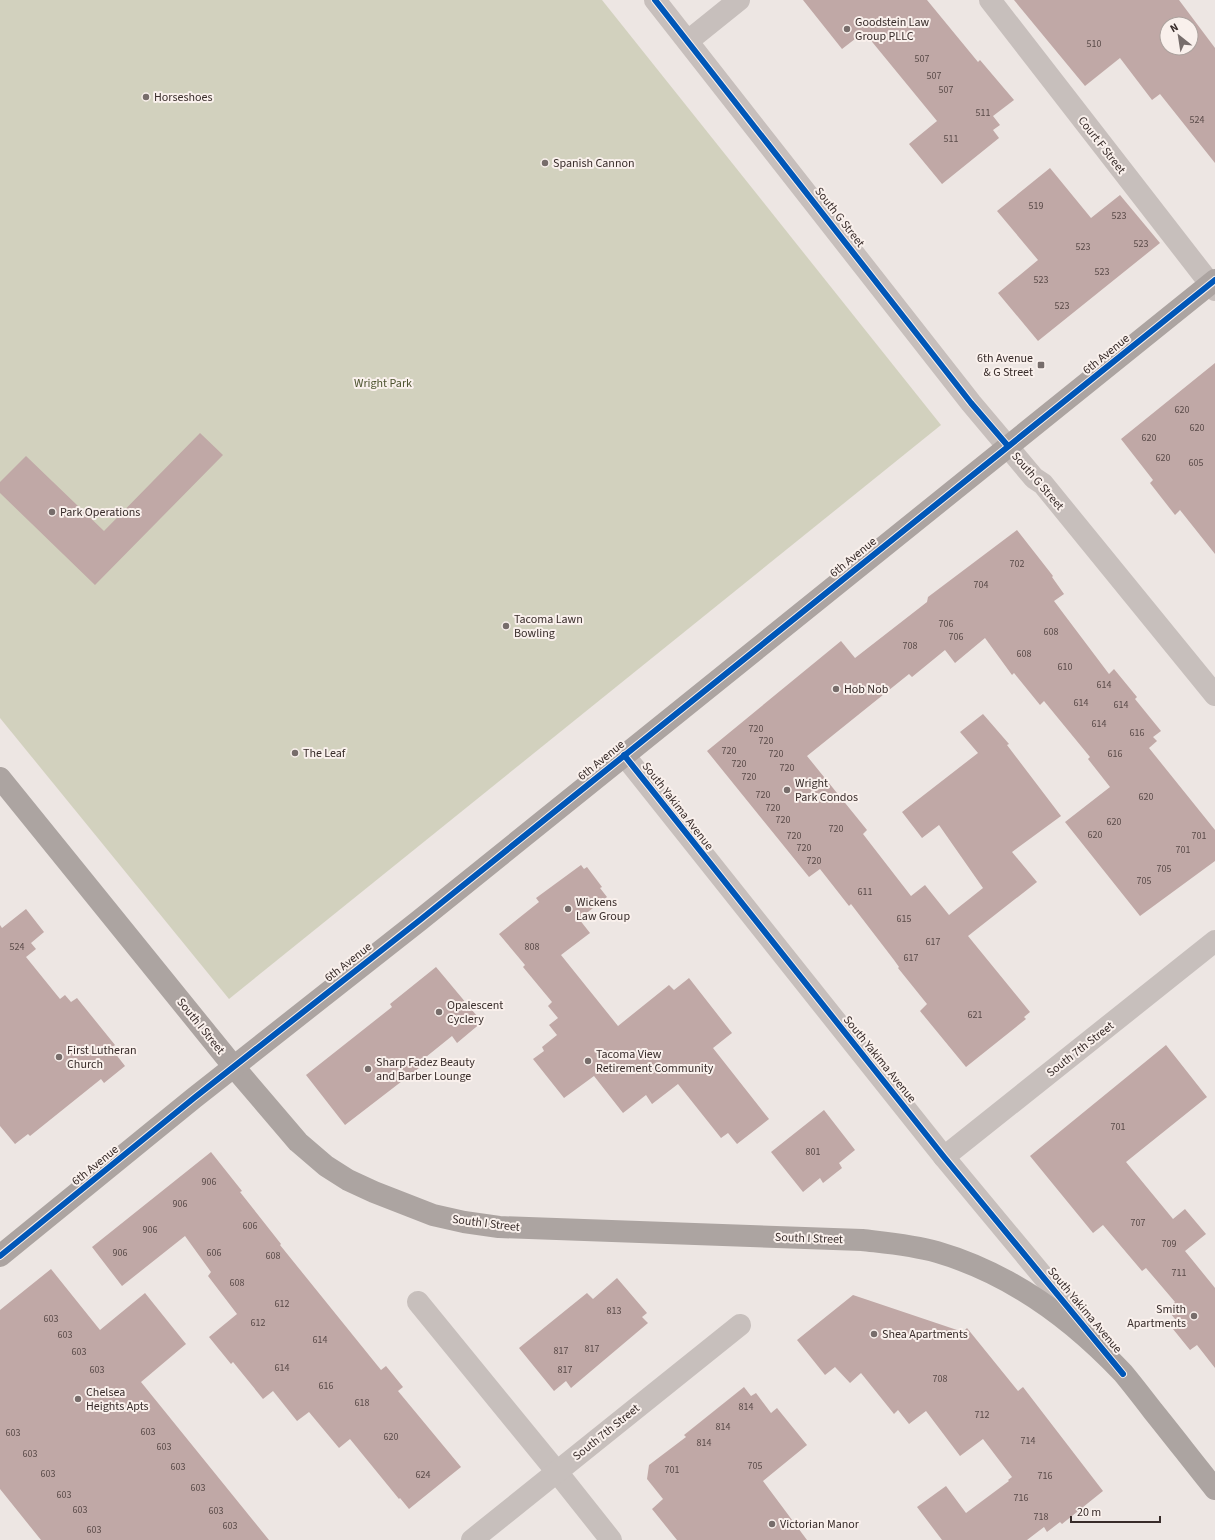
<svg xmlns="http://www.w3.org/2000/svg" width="1215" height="1540" font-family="'Source Sans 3',sans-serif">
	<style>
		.green { fill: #d2d1be }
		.building { fill: #c0a8a6; fill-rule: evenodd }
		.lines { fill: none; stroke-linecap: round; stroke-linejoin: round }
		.minor { stroke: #c7bfbc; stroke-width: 22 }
		.major { stroke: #aca4a1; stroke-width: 22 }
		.cycleway-casing { stroke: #f9f0ec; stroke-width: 8 }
		.cycleway { stroke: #0057b8; stroke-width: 6 }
		.poi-dot { fill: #776d6b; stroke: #f9f0ec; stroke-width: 1.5 }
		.labels { text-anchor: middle; stroke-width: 4; stroke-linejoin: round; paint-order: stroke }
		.number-label { font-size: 10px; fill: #5a4b49 }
		.poi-label { font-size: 12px; fill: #382c2a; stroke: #f9f0ec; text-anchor: start }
		.street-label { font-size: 12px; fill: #382c2a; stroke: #f9f0ec }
		.park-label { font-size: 12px; fill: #4e5430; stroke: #f9f0ec }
	</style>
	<rect width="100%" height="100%" fill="#ede6e3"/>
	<path class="green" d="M 0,0 L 602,0 L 941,425 L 229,999 L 0,718 Z"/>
	<g class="building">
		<path d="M 803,0 L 927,0 L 978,62 L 980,60 L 1014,100 L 993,116 L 1000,125 L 993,130 L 999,138 L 942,184 L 909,144 L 937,121 L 864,32 L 842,49 Z"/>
		<path d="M 1014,0 L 1179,0 L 1215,48 L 1215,163 L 1160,94 L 1152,100 L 1120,58 L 1085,86 ZM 1167,24 L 1191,24 L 1191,48 L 1167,48 Z"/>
		<path d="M 1050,168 L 1091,218 L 1120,195 L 1160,243 L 1038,341 L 998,293 L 1038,260 L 997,211 Z"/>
		<path d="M 1215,363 L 1215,554 L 1180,510 L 1175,515 L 1150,483 L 1153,480 L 1121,439 Z"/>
		<path d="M 200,433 L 223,455 L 95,585 L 0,493 L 0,482 L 26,456 L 104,531 Z"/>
		<path d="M 1017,530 L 1053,576 L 1052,577 L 1064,594 L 1054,601 L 1109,674 L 1114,669 L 1137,697 L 1135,699 L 1161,731 L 1153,737 L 1157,741 L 1149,748 L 1215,830 L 1215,861 L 1140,916 L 1065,822 L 1110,787 L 1088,759 L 1090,757 L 1044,701 L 1040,705 L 1014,673 L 1012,675 L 985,638 L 955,663 L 945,650 L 912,677 L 909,674 L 807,756 L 867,830 L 863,834 L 911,896 L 925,885 L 949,915 L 983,888 L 939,825 L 922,838 L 902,812 L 978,753 L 960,732 L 983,714 L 1009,744 L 1007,745 L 1061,816 L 1012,852 L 1037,882 L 968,936 L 1030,1012 L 1024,1017 L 1026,1019 L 966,1067 L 920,1011 L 927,1004 L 898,968 L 899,967 L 894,960 L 851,904 L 849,906 L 820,869 L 809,877 L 707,751 L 841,641 L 855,658 L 927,602 L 928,597 Z"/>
		<path d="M 581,865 L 584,869 L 587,867 L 602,887 L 600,888 L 607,897 L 579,919 L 590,933 L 561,955 L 618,1026 L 669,985 L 674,990 L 689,978 L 732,1033 L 713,1048 L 769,1119 L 737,1144 L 728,1133 L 721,1138 L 678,1084 L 652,1104 L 646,1095 L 623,1113 L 594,1076 L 564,1098 L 533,1059 L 544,1051 L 542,1047 L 557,1035 L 549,1025 L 558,1018 L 548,1006 L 552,1002 L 523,967 L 525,965 L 499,934 L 539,902 L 536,898 Z"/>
		<path d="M 26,909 L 44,932 L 31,943 L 36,949 L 26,957 L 60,999 L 65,995 L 71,1002 L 77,998 L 115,1045 L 111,1048 L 125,1066 L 104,1083 L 101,1079 L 30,1136 L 28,1134 L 15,1144 L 0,1126 L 0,925 L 2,928 Z"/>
		<path d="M 436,967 L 482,1022 L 457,1043 L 452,1036 L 416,1065 L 419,1068 L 345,1125 L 306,1075 L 392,1007 L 390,1004 Z"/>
		<path d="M 1166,1045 L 1207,1097 L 1126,1162 L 1173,1219 L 1185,1209 L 1206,1234 L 1185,1251 L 1215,1288 L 1215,1368 L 1197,1345 L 1190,1350 L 1173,1329 L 1179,1324 L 1167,1309 L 1175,1302 L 1146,1268 L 1142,1271 L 1103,1225 L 1093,1233 L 1030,1156 Z"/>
		<path d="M 824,1110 L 855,1150 L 839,1163 L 842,1168 L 823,1183 L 820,1178 L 803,1192 L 771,1152 Z"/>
		<path d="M 211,1152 L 242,1191 L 240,1192 L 281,1244 L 280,1245 L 381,1370 L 386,1366 L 403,1387 L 398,1391 L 461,1467 L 409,1509 L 400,1498 L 399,1499 L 350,1439 L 339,1448 L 309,1412 L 297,1421 L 273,1391 L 263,1399 L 233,1362 L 231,1364 L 209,1337 L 237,1314 L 208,1276 L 211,1272 L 185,1236 L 122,1286 L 92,1247 Z"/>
		<path d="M 51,1269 L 100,1330 L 145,1293 L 186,1344 L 141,1382 L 269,1540 L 41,1540 L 0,1489 L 0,1310 Z"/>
		<path d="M 617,1278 L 647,1313 L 642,1317 L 648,1323 L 571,1388 L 566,1381 L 554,1391 L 519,1348 L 587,1293 L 593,1299 Z"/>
		<path d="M 853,1295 L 963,1332 L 967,1328 L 1018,1391 L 1023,1387 L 1103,1491 L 1062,1524 L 1060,1522 L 1047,1532 L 1044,1527 L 1027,1540 L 942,1540 L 917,1507 L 946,1486 L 966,1513 L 1009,1481 L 1008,1480 L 1012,1477 L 983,1439 L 960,1456 L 926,1411 L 909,1424 L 898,1410 L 894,1414 L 861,1373 L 850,1383 L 835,1367 L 825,1375 L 797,1340 Z"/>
		<path d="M 744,1387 L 751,1396 L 756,1393 L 771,1413 L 777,1408 L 807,1445 L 763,1481 L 807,1540 L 677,1540 L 652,1509 L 663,1499 L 647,1479 L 649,1465 L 686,1437 L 684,1435 Z"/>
	</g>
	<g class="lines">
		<g class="minor">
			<path d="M 655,0 L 971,403 L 1034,478 L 1043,484 L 1215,695"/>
			<path d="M 990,0 L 1215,290"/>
			<path d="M 688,41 L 739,0"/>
			<path d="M 624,755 L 944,1157 L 1091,1334"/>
			<path d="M 944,1157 L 1215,941"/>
			<path d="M 418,1302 L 557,1472 L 611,1540"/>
			<path d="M 472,1540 L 740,1325"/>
		</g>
		<g class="major">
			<path d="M 0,778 L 234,1067 L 298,1142 L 326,1166 L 348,1180 L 374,1192 L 433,1215 L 464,1222 L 499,1227 L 862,1240 C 887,1243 912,1245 937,1252 C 1009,1273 1072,1319 1123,1373 C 1133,1385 1143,1398 1153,1411 C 1174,1437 1194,1463 1215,1489"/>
			<path d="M 0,1256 L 194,1098 L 420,920 L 1215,280"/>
		</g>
		<defs>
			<g id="cycleway">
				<path d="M 655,0 L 971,403 L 1008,446"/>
				<path d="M 624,755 L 944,1157 L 1123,1374"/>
				<path d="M 0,1256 L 194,1098 L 420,920 L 1215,280"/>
			</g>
		</defs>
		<use href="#cycleway" class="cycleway-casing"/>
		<use href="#cycleway" class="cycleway"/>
	</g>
	<g class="poi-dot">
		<circle cx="847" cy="29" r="4"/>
		<circle cx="146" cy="97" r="4"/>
		<circle cx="545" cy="163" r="4"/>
		<rect x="1037" y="361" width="8" height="8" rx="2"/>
		<circle cx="52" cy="512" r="4"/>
		<circle cx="506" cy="626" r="4"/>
		<circle cx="836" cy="689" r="4"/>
		<circle cx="295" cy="753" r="4"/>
		<circle cx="787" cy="790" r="4"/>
		<circle cx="568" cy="909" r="4"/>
		<circle cx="439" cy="1012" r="4"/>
		<circle cx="59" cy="1057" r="4"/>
		<circle cx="588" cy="1061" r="4"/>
		<circle cx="368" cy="1069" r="4"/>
		<circle cx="1194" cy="1316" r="4"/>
		<circle cx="874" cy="1334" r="4"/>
		<circle cx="78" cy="1399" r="4"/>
		<circle cx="772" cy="1524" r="4"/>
	</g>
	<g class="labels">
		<g class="number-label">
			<text x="1094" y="47">510</text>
			<text x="922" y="62">507</text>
			<text x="934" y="79">507</text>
			<text x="946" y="93">507</text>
			<text x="983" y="116">511</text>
			<text x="1197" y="123">524</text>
			<text x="951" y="142">511</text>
			<text x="1036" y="209">519</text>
			<text x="1119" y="219">523</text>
			<text x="1141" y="247">523</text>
			<text x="1083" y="250">523</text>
			<text x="1102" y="275">523</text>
			<text x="1041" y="283">523</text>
			<text x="1062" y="309">523</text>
			<text x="1182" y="413">620</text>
			<text x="1197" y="431">620</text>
			<text x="1149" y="441">620</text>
			<text x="1163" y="461">620</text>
			<text x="1196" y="466">605</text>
			<text x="1017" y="567">702</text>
			<text x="981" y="588">704</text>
			<text x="946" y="627">706</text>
			<text x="1051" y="635">608</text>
			<text x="956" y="640">706</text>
			<text x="910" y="649">708</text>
			<text x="1024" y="657">608</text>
			<text x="1065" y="670">610</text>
			<text x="1104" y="688">614</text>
			<text x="1081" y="706">614</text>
			<text x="1121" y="708">614</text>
			<text x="1099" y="727">614</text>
			<text x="756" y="732">720</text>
			<text x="1137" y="736">616</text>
			<text x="766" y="744">720</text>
			<text x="729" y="754">720</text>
			<text x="776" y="757">720</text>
			<text x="1115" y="757">616</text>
			<text x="739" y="767">720</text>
			<text x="787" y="771">720</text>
			<text x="749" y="780">720</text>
			<text x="763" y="798">720</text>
			<text x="1146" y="800">620</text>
			<text x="773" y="811">720</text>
			<text x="783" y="823">720</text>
			<text x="1114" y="825">620</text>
			<text x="836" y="832">720</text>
			<text x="1095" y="838">620</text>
			<text x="794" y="839">720</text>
			<text x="1199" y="839">701</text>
			<text x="804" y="851">720</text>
			<text x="1183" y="853">701</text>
			<text x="814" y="864">720</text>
			<text x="1164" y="872">705</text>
			<text x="1144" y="884">705</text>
			<text x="865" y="895">611</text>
			<text x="904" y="922">615</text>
			<text x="933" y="945">617</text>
			<text x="17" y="950">524</text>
			<text x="532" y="950">808</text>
			<text x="911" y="961">617</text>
			<text x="975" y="1018">621</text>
			<text x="1118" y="1130">701</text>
			<text x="813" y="1155">801</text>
			<text x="209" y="1185">906</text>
			<text x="180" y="1207">906</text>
			<text x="1138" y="1226">707</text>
			<text x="250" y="1229">606</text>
			<text x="150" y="1233">906</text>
			<text x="1169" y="1247">709</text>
			<text x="120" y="1256">906</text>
			<text x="214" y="1256">606</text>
			<text x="273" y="1259">608</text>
			<text x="1179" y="1276">711</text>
			<text x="237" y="1286">608</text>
			<text x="282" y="1307">612</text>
			<text x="614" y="1314">813</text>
			<text x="51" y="1322">603</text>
			<text x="258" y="1326">612</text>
			<text x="65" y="1338">603</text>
			<text x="320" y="1343">614</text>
			<text x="592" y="1352">817</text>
			<text x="561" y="1354">817</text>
			<text x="79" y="1355">603</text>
			<text x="282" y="1371">614</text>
			<text x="97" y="1373">603</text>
			<text x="565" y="1373">817</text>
			<text x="940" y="1382">708</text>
			<text x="326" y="1389">616</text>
			<text x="362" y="1406">618</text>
			<text x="746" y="1410">814</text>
			<text x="982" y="1418">712</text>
			<text x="723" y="1430">814</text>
			<text x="148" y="1435">603</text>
			<text x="13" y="1436">603</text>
			<text x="391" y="1440">620</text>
			<text x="1028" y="1444">714</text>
			<text x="704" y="1446">814</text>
			<text x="164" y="1450">603</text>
			<text x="30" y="1457">603</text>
			<text x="755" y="1469">705</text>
			<text x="178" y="1470">603</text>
			<text x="672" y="1473">701</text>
			<text x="48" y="1477">603</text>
			<text x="423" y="1478">624</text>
			<text x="1045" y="1479">716</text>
			<text x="198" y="1491">603</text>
			<text x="64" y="1498">603</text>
			<text x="1021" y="1501">716</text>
			<text x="80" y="1513">603</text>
			<text x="216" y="1514">603</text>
			<text x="1041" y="1520">718</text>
			<text x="230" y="1529">603</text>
			<text x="94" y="1533">603</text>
		</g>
		<g class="poi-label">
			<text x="855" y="26">Goodstein Law<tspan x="855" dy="14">Group PLLC</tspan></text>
			<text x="154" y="101">Horseshoes</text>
			<text x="553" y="167">Spanish Cannon</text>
			<text x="1033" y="362" text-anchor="end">6th Avenue<tspan x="1033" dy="14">&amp; G Street</tspan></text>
			<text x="60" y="516">Park Operations</text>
			<text x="514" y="623">Tacoma Lawn<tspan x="514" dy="14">Bowling</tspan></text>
			<text x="844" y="693">Hob Nob</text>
			<text x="303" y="757">The Leaf</text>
			<text x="795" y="787">Wright<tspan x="795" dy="14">Park Condos</tspan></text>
			<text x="576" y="906">Wickens<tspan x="576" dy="14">Law Group</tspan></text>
			<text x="447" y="1009">Opalescent<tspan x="447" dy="14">Cyclery</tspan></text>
			<text x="67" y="1054">First Lutheran<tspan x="67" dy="14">Church</tspan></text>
			<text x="596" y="1058">Tacoma View<tspan x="596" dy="14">Retirement Community</tspan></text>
			<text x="376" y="1066">Sharp Fadez Beauty<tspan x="376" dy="14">and Barber Lounge</tspan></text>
			<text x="1186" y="1313" text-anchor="end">Smith<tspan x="1186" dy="14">Apartments</tspan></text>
			<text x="882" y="1338">Shea Apartments</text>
			<text x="86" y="1396">Chelsea<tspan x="86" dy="14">Heights Apts</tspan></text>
			<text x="780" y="1528">Victorian Manor</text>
		</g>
		<g class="street-label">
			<text transform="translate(1102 145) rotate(52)" y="4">Court F Street</text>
			<text transform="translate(840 217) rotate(52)" y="4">South G Street</text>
			<text transform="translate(1106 354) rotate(-39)" y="4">6th Avenue</text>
			<text transform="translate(1038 481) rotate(49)" y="4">South G Street</text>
			<text transform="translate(853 557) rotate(-39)" y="4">6th Avenue</text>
			<text transform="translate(601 760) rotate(-39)" y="4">6th Avenue</text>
			<text transform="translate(678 806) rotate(52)" y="4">South Yakima Avenue</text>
			<text transform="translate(348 962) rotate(-38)" y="4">6th Avenue</text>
			<text transform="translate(201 1026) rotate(51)" y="4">South I Street</text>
			<text transform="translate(1080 1049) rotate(-38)" y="4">South 7th Street</text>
			<text transform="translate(880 1059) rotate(51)" y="4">South Yakima Avenue</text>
			<text transform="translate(95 1165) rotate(-39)" y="4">6th Avenue</text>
			<text transform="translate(486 1223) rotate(7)" y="4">South I Street</text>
			<text transform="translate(809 1238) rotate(2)" y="4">South I Street</text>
			<text transform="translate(1085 1310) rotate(50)" y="4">South Yakima Avenue</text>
			<text transform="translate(606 1432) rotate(-39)" y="4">South 7th Street</text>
		</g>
		<g class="park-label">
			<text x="383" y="387">Wright Park</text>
		</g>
	</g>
	<g transform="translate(1179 36) rotate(330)"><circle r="19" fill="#f9f0ec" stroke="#aca29e"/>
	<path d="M0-3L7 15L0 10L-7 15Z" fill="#776d6b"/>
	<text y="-6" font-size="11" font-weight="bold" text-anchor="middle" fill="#382c2a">N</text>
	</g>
	<path d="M1071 1516v6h89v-6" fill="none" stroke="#382c2a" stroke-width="2"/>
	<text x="1077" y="1516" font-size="12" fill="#382c2a" stroke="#f9f0ec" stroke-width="3" paint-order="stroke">20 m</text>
</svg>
